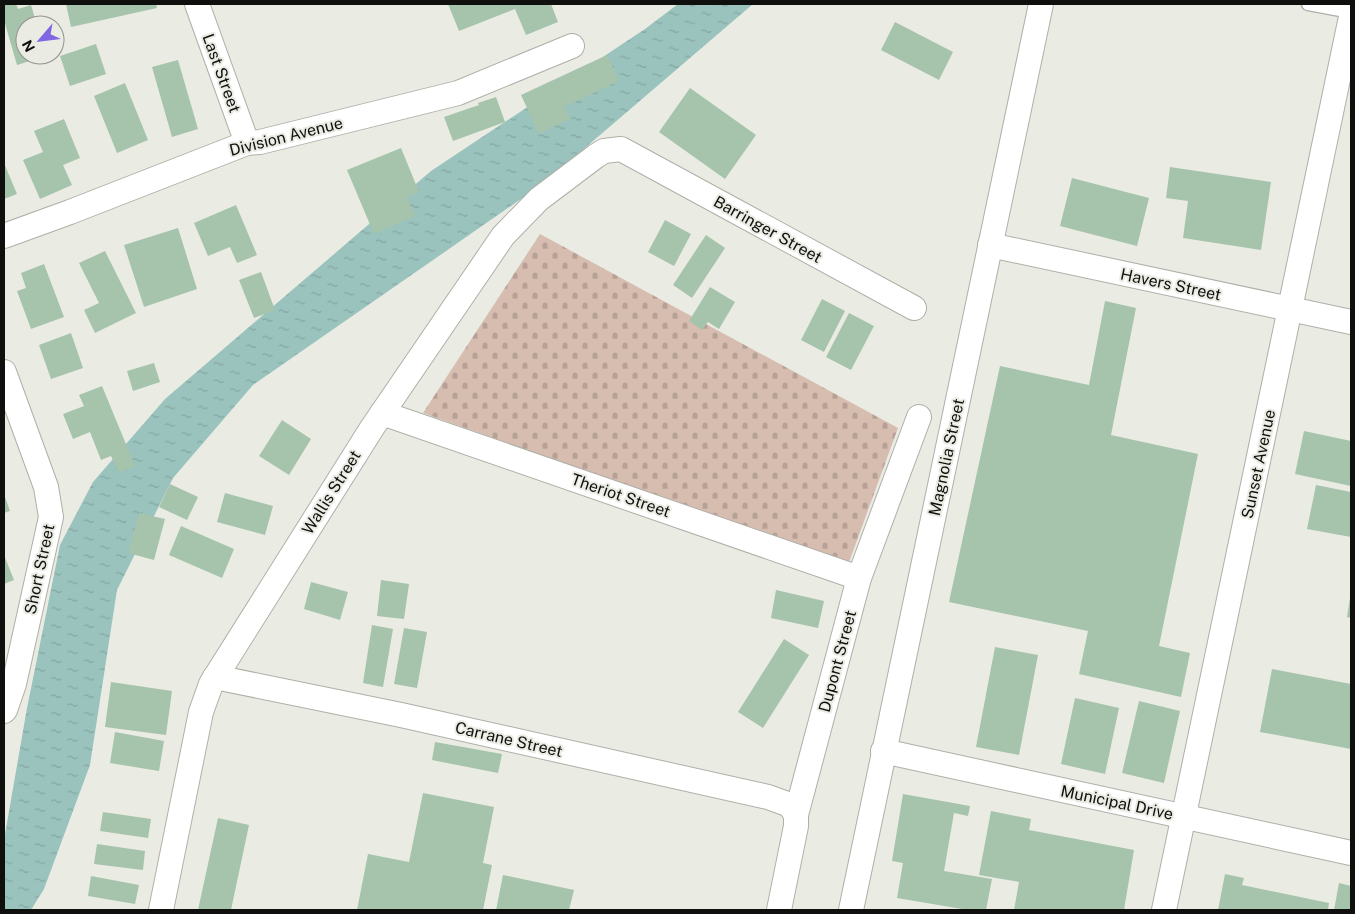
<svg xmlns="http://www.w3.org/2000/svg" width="1355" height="914" font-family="'Public Sans',sans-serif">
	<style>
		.cemetery { fill: url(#cemetery-stones) }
		.water { fill: url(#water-ripples) }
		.building { fill: #a6c3ac }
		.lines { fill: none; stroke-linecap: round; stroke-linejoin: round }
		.lane-casing { stroke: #aeb0a8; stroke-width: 15 }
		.street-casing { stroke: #aeb0a8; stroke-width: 26 }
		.lane { stroke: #fff; stroke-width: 12 }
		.street { stroke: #fff; stroke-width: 24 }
		.labels { text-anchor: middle; stroke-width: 4; stroke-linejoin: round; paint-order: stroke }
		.street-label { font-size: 16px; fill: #0f100d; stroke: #eaece4 }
	</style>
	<defs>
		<pattern id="cemetery-stones" width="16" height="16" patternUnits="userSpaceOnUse" patternTransform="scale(1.25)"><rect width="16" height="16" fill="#d7bdb0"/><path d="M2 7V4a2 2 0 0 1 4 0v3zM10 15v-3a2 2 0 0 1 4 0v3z" fill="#b7a196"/></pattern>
		<pattern id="water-ripples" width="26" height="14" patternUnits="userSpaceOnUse" patternTransform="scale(1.25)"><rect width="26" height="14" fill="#9ac3bd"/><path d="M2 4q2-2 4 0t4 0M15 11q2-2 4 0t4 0" fill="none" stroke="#84a6a1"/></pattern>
	</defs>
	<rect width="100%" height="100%" fill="#eaece4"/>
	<path class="cemetery" d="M 540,234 L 898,428 L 848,565 L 423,413 Z"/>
	<path class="water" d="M 678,4 L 753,4 L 544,183 L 253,385 L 173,478 L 117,590 L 90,765 L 44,889 L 31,910 L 4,910 L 4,840 L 27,708 L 60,545 L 93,482 L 165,399 L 431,171 L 645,29 Z"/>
	<g class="building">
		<path d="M 4,4 L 16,4 L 18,9 L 31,5 L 37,25 L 25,25 L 25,35 L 23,36 L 25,44 L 25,55 L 28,55 L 30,61 L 17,65 L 4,20 Z"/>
		<path d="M 66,4 L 156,4 L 157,8 L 71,27 Z"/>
		<path d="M 448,4 L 551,4 L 558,22 L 526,35 L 515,9 L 459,31 Z"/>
		<path d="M 895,22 L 953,52 L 939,80 L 881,50 Z"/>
		<path d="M 96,44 L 106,74 L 70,86 L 60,56 Z"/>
		<path d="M 607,55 L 619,81 L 564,107 L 570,119 L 539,134 L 521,95 Z"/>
		<path d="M 178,60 L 198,129 L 172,137 L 152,67 Z"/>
		<path d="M 125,83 L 148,140 L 117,153 L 94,96 Z"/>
		<path d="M 690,88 L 756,135 L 725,179 L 659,132 Z"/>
		<path d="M 496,97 L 505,122 L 453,141 L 444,117 L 479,105 L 478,103 Z"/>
		<path d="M 64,119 L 80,158 L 63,165 L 72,185 L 40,199 L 23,160 L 43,152 L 34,131 Z"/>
		<path d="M 401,148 L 419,192 L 407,197 L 415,216 L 374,234 L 347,170 Z"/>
		<path d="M 4,163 L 17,194 L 4,199 Z"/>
		<path d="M 1170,167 L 1271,182 L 1261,250 L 1183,238 L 1188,201 L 1166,198 Z"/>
		<path d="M 1072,178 L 1149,198 L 1137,246 L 1060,226 Z"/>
		<path d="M 236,205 L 257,255 L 237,263 L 230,247 L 208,256 L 194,223 Z"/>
		<path d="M 665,220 L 691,234 L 674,266 L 648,252 Z"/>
		<path d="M 178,228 L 197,289 L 144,307 L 124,245 Z"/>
		<path d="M 706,235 L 725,248 L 692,298 L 673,285 Z"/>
		<path d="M 105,251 L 136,313 L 95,333 L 84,310 L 99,303 L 79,263 Z"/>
		<path d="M 44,264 L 64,317 L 31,329 L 17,291 L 26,288 L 21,273 Z"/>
		<path d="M 261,272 L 275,310 L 254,318 L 239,280 Z"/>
		<path d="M 710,287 L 735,302 L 719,329 L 708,322 L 702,330 L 689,321 Z"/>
		<path d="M 822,299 L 845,311 L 824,352 L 801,340 Z"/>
		<path d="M 1105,301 L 1136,308 L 1111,435 L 1198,454 L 1159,646 L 1190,653 L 1181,697 L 1079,674 L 1088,631 L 949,602 L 1000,366 L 1089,385 Z"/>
		<path d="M 849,313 L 874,326 L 851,370 L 826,357 Z"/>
		<path d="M 71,333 L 83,368 L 51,379 L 39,345 Z"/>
		<path d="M 154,363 L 160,382 L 133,391 L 127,371 Z"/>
		<path d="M 102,386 L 135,466 L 119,473 L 111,456 L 101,460 L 90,432 L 73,439 L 63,414 L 84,406 L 79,395 Z"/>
		<path d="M 282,420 L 311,439 L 289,475 L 259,456 Z"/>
		<path d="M 1304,431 L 1351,441 L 1351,486 L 1295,474 Z"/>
		<path d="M 170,484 L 198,497 L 187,520 L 159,507 Z"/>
		<path d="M 1316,485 L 1351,492 L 1351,537 L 1307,529 Z"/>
		<path d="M 225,493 L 273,506 L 265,535 L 217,522 Z"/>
		<path d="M 4,494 L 10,511 L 4,513 Z"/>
		<path d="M 139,513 L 165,519 L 154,560 L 128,553 Z"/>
		<path d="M 181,526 L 234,549 L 222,578 L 169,555 Z"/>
		<path d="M 4,555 L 14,580 L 4,584 Z"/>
		<path d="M 381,580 L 409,584 L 404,619 L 377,616 Z"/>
		<path d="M 311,582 L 348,592 L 340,620 L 304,609 Z"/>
		<path d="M 776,590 L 824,601 L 818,628 L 771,618 Z"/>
		<path d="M 1350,598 L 1351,598 L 1351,618 L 1347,617 Z"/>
		<path d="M 372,625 L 393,629 L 383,687 L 363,683 Z"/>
		<path d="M 404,628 L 427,632 L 417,688 L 394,684 Z"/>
		<path d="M 784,639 L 809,655 L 763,728 L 738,712 Z"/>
		<path d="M 995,647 L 1038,655 L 1019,755 L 976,747 Z"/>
		<path d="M 1272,669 L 1351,684 L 1351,749 L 1260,732 Z"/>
		<path d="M 111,682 L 172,691 L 166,735 L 105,727 Z"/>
		<path d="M 1075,698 L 1119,708 L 1105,774 L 1061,764 Z"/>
		<path d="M 1139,701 L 1180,711 L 1164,783 L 1122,773 Z"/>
		<path d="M 115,732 L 164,741 L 159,771 L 110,763 Z"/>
		<path d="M 435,742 L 502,754 L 498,773 L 432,760 Z"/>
		<path d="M 423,793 L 494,807 L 483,863 L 492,865 L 483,910 L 357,910 L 368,854 L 409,862 Z"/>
		<path d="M 903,794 L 970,806 L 968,816 L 954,813 L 944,871 L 992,879 L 986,910 L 968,910 L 897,898 L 903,863 L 892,861 Z"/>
		<path d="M 991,811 L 1031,819 L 1029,830 L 1134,850 L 1124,910 L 1014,910 L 1019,882 L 979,875 Z"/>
		<path d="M 103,812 L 151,819 L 148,838 L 100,831 Z"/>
		<path d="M 218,818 L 249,825 L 231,910 L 198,910 Z"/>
		<path d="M 97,844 L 145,851 L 143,870 L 94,864 Z"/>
		<path d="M 1225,874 L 1244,878 L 1242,885 L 1329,903 L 1328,910 L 1218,910 Z"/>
		<path d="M 503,875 L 574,890 L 569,910 L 496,910 Z"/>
		<path d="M 91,876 L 139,885 L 135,904 L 88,896 Z"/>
		<path d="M 1339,883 L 1351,886 L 1351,910 L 1334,910 Z"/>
	</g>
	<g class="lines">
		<defs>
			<path id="lane" d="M 1308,4 L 1351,12"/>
			<g id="street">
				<path d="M 197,4 L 247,143"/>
				<path d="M 4,236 L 70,212 L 247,143 L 260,142 L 458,93 L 572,46"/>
				<path d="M 990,245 L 1351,322"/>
				<path d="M 4,372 L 46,487 L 51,517 L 14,684 L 5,710 L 4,711"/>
				<path d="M 382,413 L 859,578"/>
				<path d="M 215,677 L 401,715 L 768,797 L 790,805 L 796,815"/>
				<path d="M 883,751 L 1351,853"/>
				<path d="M 161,910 L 201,712 L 211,684 L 372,428 L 503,236 L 539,199 L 596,156 L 604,151 L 621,149 L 914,308"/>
				<path d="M 779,910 L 796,826 L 796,815 L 859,578 L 919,417"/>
				<path d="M 851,910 L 1041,4"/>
				<path d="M 1164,910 L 1351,17"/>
			</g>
		</defs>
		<use href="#lane" class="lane-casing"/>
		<use href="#street" class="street-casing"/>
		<use href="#lane" class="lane"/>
		<use href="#street" class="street"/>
	</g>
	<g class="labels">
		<g class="street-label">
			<text transform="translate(222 73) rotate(70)" y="6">Last Street</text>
			<text transform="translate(286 136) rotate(-14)" y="6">Division Avenue</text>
			<text transform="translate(768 229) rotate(29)" y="6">Barringer Street</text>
			<text transform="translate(1171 284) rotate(12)" y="6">Havers Street</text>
			<text transform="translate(946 457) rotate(-78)" y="6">Magnolia Street</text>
			<text transform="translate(1258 464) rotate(-78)" y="6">Sunset Avenue</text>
			<text transform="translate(331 492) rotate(-58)" y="6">Wallis Street</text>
			<text transform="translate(621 495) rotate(19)" y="6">Theriot Street</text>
			<text transform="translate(39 569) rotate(-78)" y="6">Short Street</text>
			<text transform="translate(837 661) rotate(-75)" y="6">Dupont Street</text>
			<text transform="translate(509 739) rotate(13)" y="6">Carrane Street</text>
			<text transform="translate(1117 802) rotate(12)" y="6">Municipal Drive</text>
		</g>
	</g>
	<rect width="1355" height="914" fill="none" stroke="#0f100d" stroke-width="10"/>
	<g transform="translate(40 40) rotate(242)"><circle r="24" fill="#eaece4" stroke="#92948e"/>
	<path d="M0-4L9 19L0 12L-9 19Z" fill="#8066e2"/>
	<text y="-8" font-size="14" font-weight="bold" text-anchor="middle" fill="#0f100d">N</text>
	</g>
</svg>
